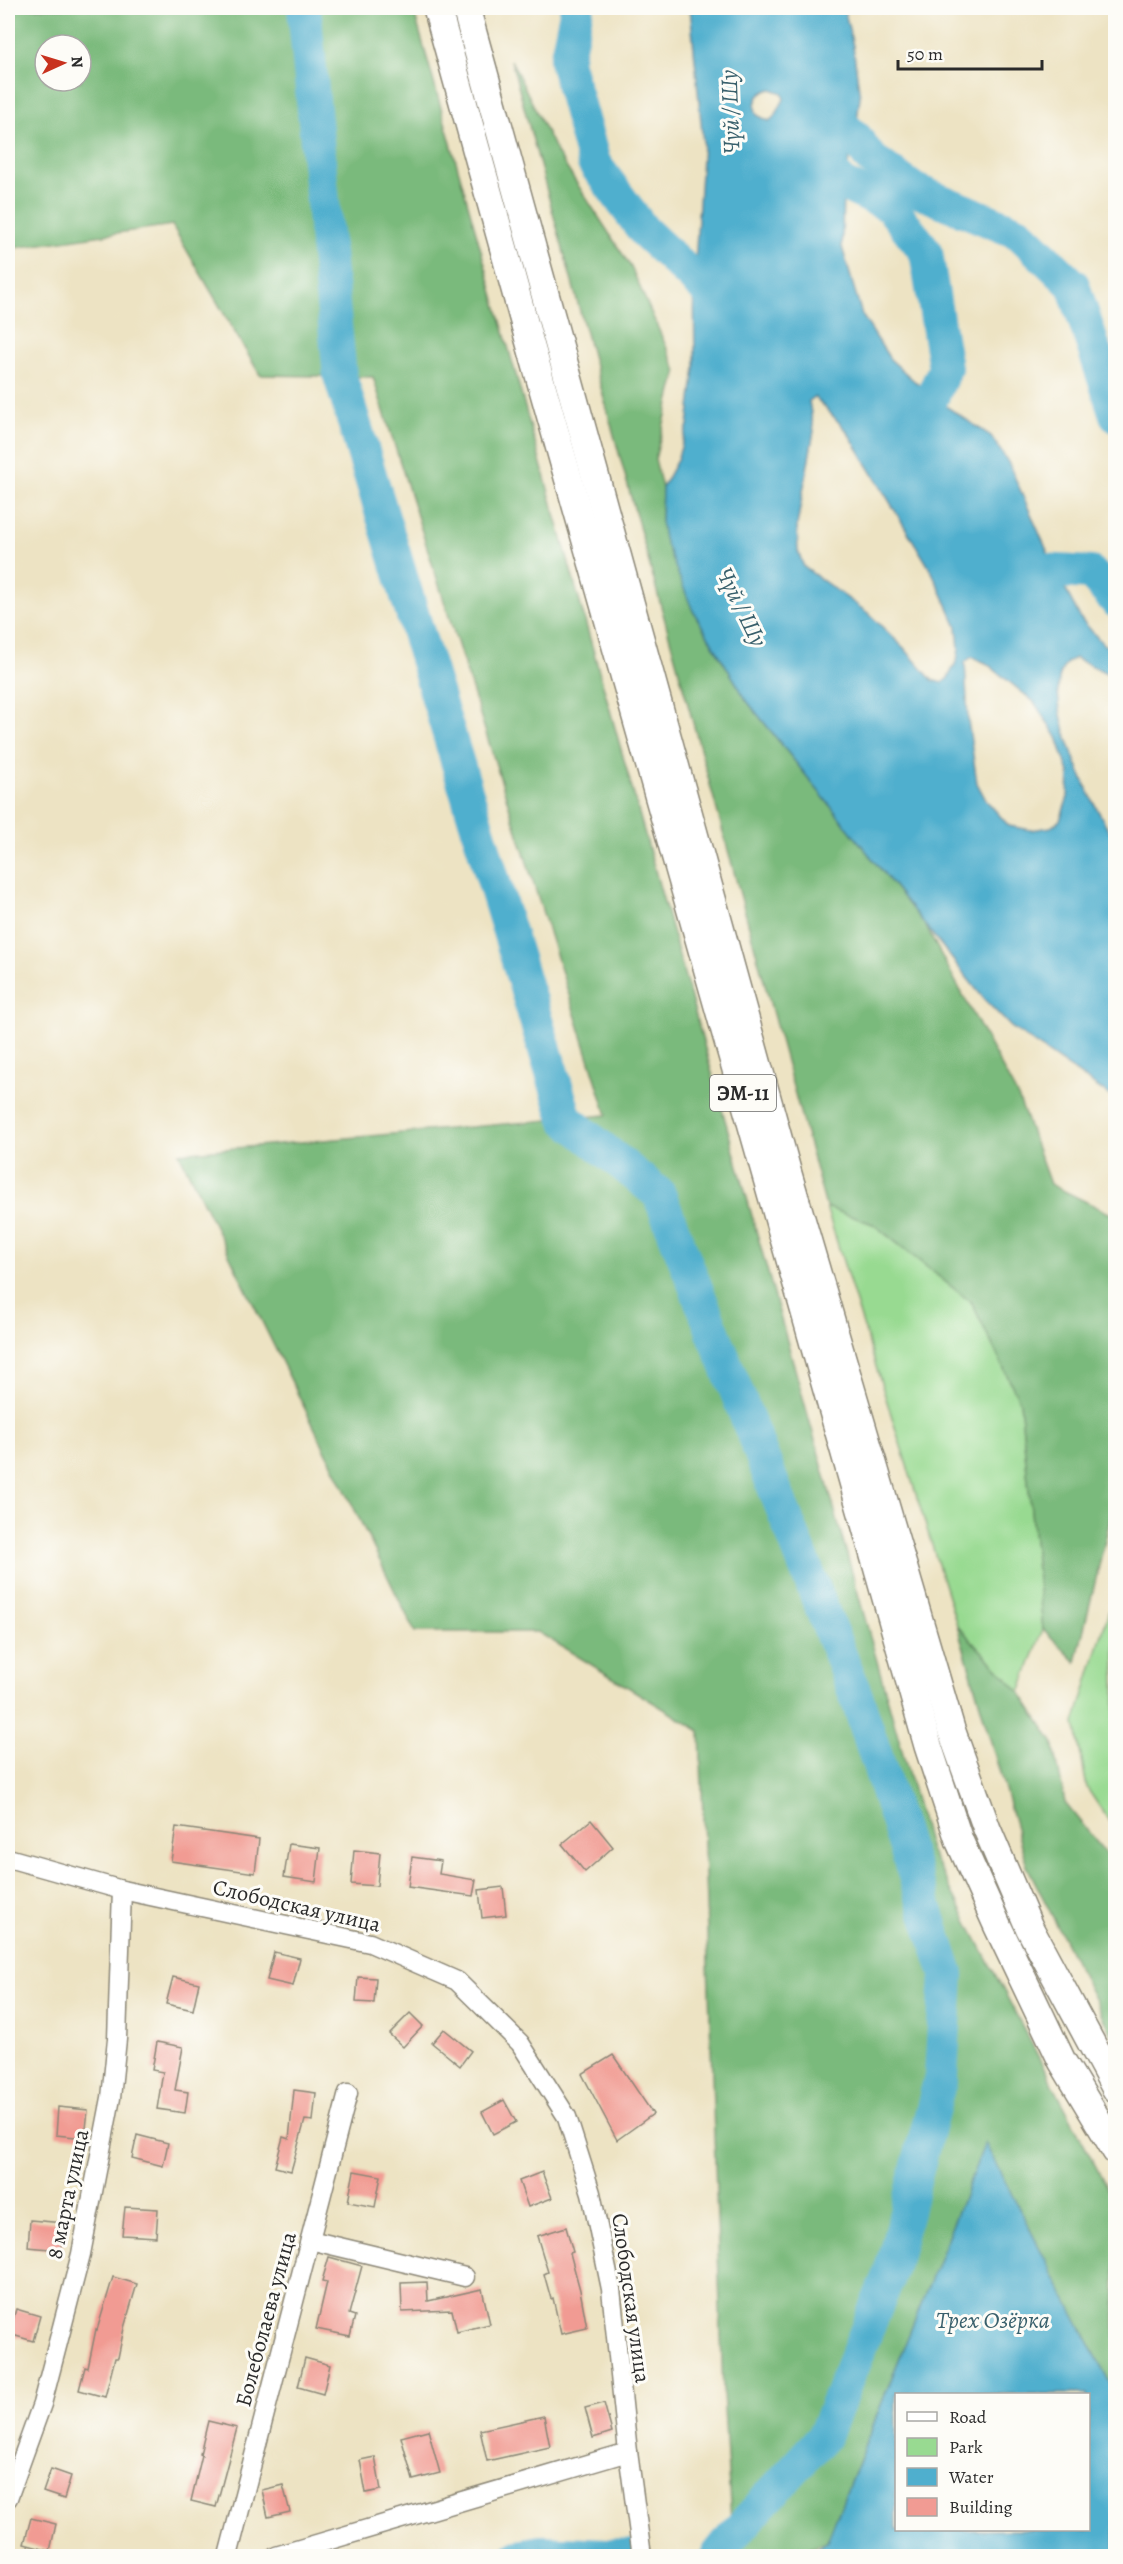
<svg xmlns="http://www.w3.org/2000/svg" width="1123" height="2564" font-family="Alegreya,serif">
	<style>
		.green { fill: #98da91; stroke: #62825e; stroke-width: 1.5 }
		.forest { fill: #7aba7b; stroke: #527253; stroke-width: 1.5; fill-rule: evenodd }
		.water { fill: #4fafce; stroke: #3d6d7c; stroke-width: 1.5; fill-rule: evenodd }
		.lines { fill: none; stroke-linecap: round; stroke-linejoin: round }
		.river { stroke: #4fafce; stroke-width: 34 }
		.building { fill: #f19b93 }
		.minor-casing { stroke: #8c8777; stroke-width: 21 }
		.highway-casing { stroke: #8c8777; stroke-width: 30 }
		.minor { stroke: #fff; stroke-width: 18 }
		.highway { stroke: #fff; stroke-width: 27 }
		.labels { text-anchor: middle; stroke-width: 6; stroke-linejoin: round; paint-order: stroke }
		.shield { fill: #fdfcf7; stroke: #6a6a68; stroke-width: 1.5 }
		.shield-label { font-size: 21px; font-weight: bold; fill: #2b2b2b }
		.street-label { font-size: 22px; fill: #2b2b2b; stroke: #fdfcf7 }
		.water-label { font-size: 24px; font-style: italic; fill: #39606c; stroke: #fdfcf7 }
	</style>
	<rect width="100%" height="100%" fill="#fdfcf7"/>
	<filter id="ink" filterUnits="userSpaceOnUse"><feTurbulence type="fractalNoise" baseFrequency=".0167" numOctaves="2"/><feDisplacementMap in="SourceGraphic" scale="12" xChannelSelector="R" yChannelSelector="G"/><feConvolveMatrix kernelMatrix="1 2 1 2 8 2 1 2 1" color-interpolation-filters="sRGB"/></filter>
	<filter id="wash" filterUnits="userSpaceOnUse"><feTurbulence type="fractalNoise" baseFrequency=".008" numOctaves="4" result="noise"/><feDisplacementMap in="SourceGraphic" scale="24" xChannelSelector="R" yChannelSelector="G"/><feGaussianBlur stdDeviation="1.35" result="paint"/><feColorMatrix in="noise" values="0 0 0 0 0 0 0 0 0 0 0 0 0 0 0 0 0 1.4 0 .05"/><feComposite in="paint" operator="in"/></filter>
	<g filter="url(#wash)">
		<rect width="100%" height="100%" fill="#ede3c3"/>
		<g class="green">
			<path d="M 826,1207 L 873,1224 L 972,1303 L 1020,1402 L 1043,1629 L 1020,1692 L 957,1625 Z"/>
			<path d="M 1115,1591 L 1115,1830 L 1087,1788 L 1075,1723 Z"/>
		</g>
		<g class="forest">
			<path d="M 8,8 L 413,8 L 930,1850 L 1115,2203 L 1115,2393 L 985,2144 L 827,2541 L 789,2556 L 744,2556 L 732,2537 L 723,2392 L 700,1731 L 538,1632 L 415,1632 L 179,1153 L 607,1115 L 373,377 L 260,375 L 172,225 L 8,249 ZM 45,45 L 81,45 L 81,81 L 45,81 Z"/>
			<path d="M 511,60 L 557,153 L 631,267 L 677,371 L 655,459 L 662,488 L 661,521 L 693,611 L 747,701 L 925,925 L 1019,1099 L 1050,1184 L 1115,1216 L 1115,1499 L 1076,1662 L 1043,1629 L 1020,1402 L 972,1303 L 873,1224 L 826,1207 Z"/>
			<path d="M 957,1625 L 1020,1692 L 1053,1742 L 1065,1803 L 1115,1865 L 1115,2040 L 1027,1866 Z"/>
		</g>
		<g class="water">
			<path d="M 690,8 L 844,8 L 853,46 L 860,97 L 855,137 L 843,184 L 842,247 L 862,315 L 890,359 L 932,397 L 991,436 L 1008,462 L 1056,571 L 1081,619 L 1104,645 L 1115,650 L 1115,677 L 1075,658 C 1027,676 1095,812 1115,839 L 1115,1099 L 1011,1027 L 984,999 L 925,925 L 747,701 L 693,611 L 664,539 L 661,521 L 662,488 L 677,460 L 688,425 L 695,367 L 694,278 L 703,143 ZM 771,89 L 782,93 L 784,99 L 775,116 L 769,121 L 757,115 C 752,103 757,92 771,89 ZM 815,397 L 847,431 L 932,572 L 957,627 L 959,649 L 957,660 L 948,678 L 942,683 L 932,680 L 904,648 L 868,613 L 804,567 L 798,551 L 797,525 L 814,431 L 809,401 ZM 972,657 L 986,663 L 1034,702 L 1057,737 L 1069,773 L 1068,797 L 1060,820 L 1051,827 L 1031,830 L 1009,826 L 986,800 L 977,783 L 968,720 L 965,662 Z"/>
			<path d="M 985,2143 L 1115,2393 L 1115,2556 L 808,2556 L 827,2541 ZM 896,2394 L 1088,2394 L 1088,2530 L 896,2530 Z"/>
		</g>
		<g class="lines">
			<g class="river">
				<path d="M 304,8 L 340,376 L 566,1119 L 659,1194 L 858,1701 L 947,1974 L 941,2077 L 891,2270 L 824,2436 L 732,2537 L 717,2556"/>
				<path d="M 577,8 L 566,61 L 594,163 L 644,231 L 729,311"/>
				<path d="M 820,106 L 855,137 L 870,158 L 915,190 L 1019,233 L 1073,285 L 1116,415"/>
				<path d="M 812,148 L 843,184 L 890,206 L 926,252 L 945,368 L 913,441"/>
				<path d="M 1008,568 L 1091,573 L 1116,601"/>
				<path d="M 518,2556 L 541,2552 L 630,2556"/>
			</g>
		</g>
		<g id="blocks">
			<g class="building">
				<path d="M 591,1820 L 613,1847 L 585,1872 L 562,1844 Z"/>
				<path d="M 176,1827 L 259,1839 L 255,1873 L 171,1861 Z"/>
				<path d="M 289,1844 L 320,1848 L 316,1882 L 284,1877 Z"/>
				<path d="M 354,1850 L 380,1853 L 377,1886 L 351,1884 Z"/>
				<path d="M 412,1857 L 441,1861 L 439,1874 L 476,1880 L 473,1896 L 408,1887 Z"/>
				<path d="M 503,1887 L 506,1915 L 482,1918 L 479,1890 Z"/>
				<path d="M 274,1952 L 300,1958 L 293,1986 L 267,1980 Z"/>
				<path d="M 173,1977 L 199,1983 L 193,2010 L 166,2004 Z"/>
				<path d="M 358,1977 L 376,1978 L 374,2003 L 356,2002 Z"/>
				<path d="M 410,2013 L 423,2026 L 403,2047 L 389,2034 Z"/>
				<path d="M 444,2029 L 471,2051 L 460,2066 L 432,2043 Z"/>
				<path d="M 157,2042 L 183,2047 L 175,2090 L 188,2092 L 185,2113 L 157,2109 L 163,2072 L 152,2070 Z"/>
				<path d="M 613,2055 L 653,2114 L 617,2140 L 582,2074 Z"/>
				<path d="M 294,2090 L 316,2093 L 313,2121 L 305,2120 L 291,2171 L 275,2167 L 283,2137 L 289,2139 Z"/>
				<path d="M 504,2100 L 516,2122 L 493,2134 L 482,2112 Z"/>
				<path d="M 58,2107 L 88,2110 L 85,2138 L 56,2135 Z"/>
				<path d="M 137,2135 L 168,2143 L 163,2166 L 132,2158 Z"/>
				<path d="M 354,2171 L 381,2176 L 375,2207 L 348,2202 Z"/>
				<path d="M 542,2172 L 552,2198 L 528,2207 L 519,2181 Z"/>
				<path d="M 125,2207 L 158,2209 L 156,2237 L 122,2235 Z"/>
				<path d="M 30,2220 L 64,2223 L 61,2250 L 28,2247 Z"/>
				<path d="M 566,2227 L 573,2252 L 570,2253 L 580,2290 L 587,2328 L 561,2334 L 553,2298 L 551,2299 L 544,2274 L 548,2272 L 537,2236 Z"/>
				<path d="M 329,2257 L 362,2266 L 349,2314 L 355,2316 L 350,2336 L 316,2329 L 327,2282 L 322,2281 Z"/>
				<path d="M 113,2277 L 137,2284 L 124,2328 L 118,2358 L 115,2358 L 105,2397 L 79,2390 L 85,2367 L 88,2368 L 96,2329 L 97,2330 Z"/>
				<path d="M 427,2282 L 428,2301 L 482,2289 L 490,2324 L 457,2332 L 452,2310 L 402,2312 L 401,2283 Z"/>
				<path d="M 16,2309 L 40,2316 L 33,2341 L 9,2334 Z"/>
				<path d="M 305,2358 L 330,2365 L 323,2394 L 298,2387 Z"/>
				<path d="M 604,2403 L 612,2432 L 593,2438 L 585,2408 Z"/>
				<path d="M 544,2416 L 550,2447 L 487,2461 L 480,2430 Z"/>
				<path d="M 208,2421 L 237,2428 L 216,2507 L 191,2501 L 202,2455 L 200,2454 Z"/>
				<path d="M 428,2430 L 440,2473 L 413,2480 L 401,2437 Z"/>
				<path d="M 375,2457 L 381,2490 L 366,2493 L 360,2460 Z"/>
				<path d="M 51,2469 L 71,2476 L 64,2499 L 43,2492 Z"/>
				<path d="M 283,2485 L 290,2512 L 268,2517 L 262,2490 Z"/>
				<path d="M 31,2518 L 56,2524 L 50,2551 L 24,2544 Z"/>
			</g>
		</g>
	</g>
	<g filter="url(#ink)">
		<use href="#blocks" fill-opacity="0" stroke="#8c8777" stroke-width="1.5"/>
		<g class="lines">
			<defs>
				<g id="minor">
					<path d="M 8,1858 L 122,1890 L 370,1943 L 457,1981 L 520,2043 L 567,2117 L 591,2193 L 611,2289 L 628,2452 L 642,2556"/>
					<path d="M 310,2240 L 465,2277"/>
					<path d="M 8,2498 L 42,2404 L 81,2254 L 111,2098 L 117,2039 L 122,1890"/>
					<path d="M 228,2556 L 348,2093"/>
					<path d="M 276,2556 L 628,2452"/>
				</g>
				<g id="highway">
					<path d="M 437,8 L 531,347 L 928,1746 L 959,1840 L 998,1927 L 1062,2061 L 1116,2151"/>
					<path d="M 466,8 L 788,1174 L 951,1729 L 987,1829 L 1029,1927 L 1116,2089"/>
				</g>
			</defs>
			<use href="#minor" class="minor-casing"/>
			<use href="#highway" class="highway-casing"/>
			<use href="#minor" class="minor"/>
			<use href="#highway" class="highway"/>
		</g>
	</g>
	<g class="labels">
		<rect class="shield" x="710" y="1075" width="66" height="36" rx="4.5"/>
		<g class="shield-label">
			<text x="743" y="1100">ЭМ-11</text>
		</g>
		<g class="street-label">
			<text transform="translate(297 1905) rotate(13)" y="8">Слободская улица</text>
			<text transform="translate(67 2194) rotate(-78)" y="8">8 марта улица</text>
			<text transform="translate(632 2298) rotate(82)" y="8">Слободская улица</text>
			<text transform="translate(265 2319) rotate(-75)" y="8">Болеболаева улица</text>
		</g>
		<g class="water-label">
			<text transform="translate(730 112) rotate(-92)" y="8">Чүй / Шу</text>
			<text transform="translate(742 607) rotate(64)" y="8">Чүй / Шу</text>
			<text x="993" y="2328">Трех Озёрка</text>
		</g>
	</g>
	<rect width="1123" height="2564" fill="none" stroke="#fdfcf7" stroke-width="30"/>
	<rect x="895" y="2393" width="195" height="138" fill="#fdfcf7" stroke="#a9a8a5" stroke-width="1.5"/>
	<rect x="907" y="2412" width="30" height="9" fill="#ffffff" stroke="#a9a8a5" stroke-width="1.5"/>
	<text x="949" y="2423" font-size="18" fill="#2b2b2b">Road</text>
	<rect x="907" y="2438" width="30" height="18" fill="#98da91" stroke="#a9a8a5" stroke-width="1.5"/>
	<text x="949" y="2453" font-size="18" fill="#2b2b2b">Park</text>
	<rect x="907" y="2468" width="30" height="18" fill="#4fafce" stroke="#a9a8a5" stroke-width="1.5"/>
	<text x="949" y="2483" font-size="18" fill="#2b2b2b">Water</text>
	<rect x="907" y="2498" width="30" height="18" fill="#f19b93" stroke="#a9a8a5" stroke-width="1.5"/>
	<text x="949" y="2513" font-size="18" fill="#2b2b2b">Building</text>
	<g transform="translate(63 63) rotate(86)"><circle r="28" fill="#fdfcf7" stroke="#a9a8a5" stroke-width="1.5"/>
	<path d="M0-4.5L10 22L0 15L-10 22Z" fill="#c8321e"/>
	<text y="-9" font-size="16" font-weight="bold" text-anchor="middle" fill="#2b2b2b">N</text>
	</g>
	<path d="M898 60v9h144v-9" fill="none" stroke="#2b2b2b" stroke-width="3"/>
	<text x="907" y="60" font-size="18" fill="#2b2b2b" stroke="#fdfcf7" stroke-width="4.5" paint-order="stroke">50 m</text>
</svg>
